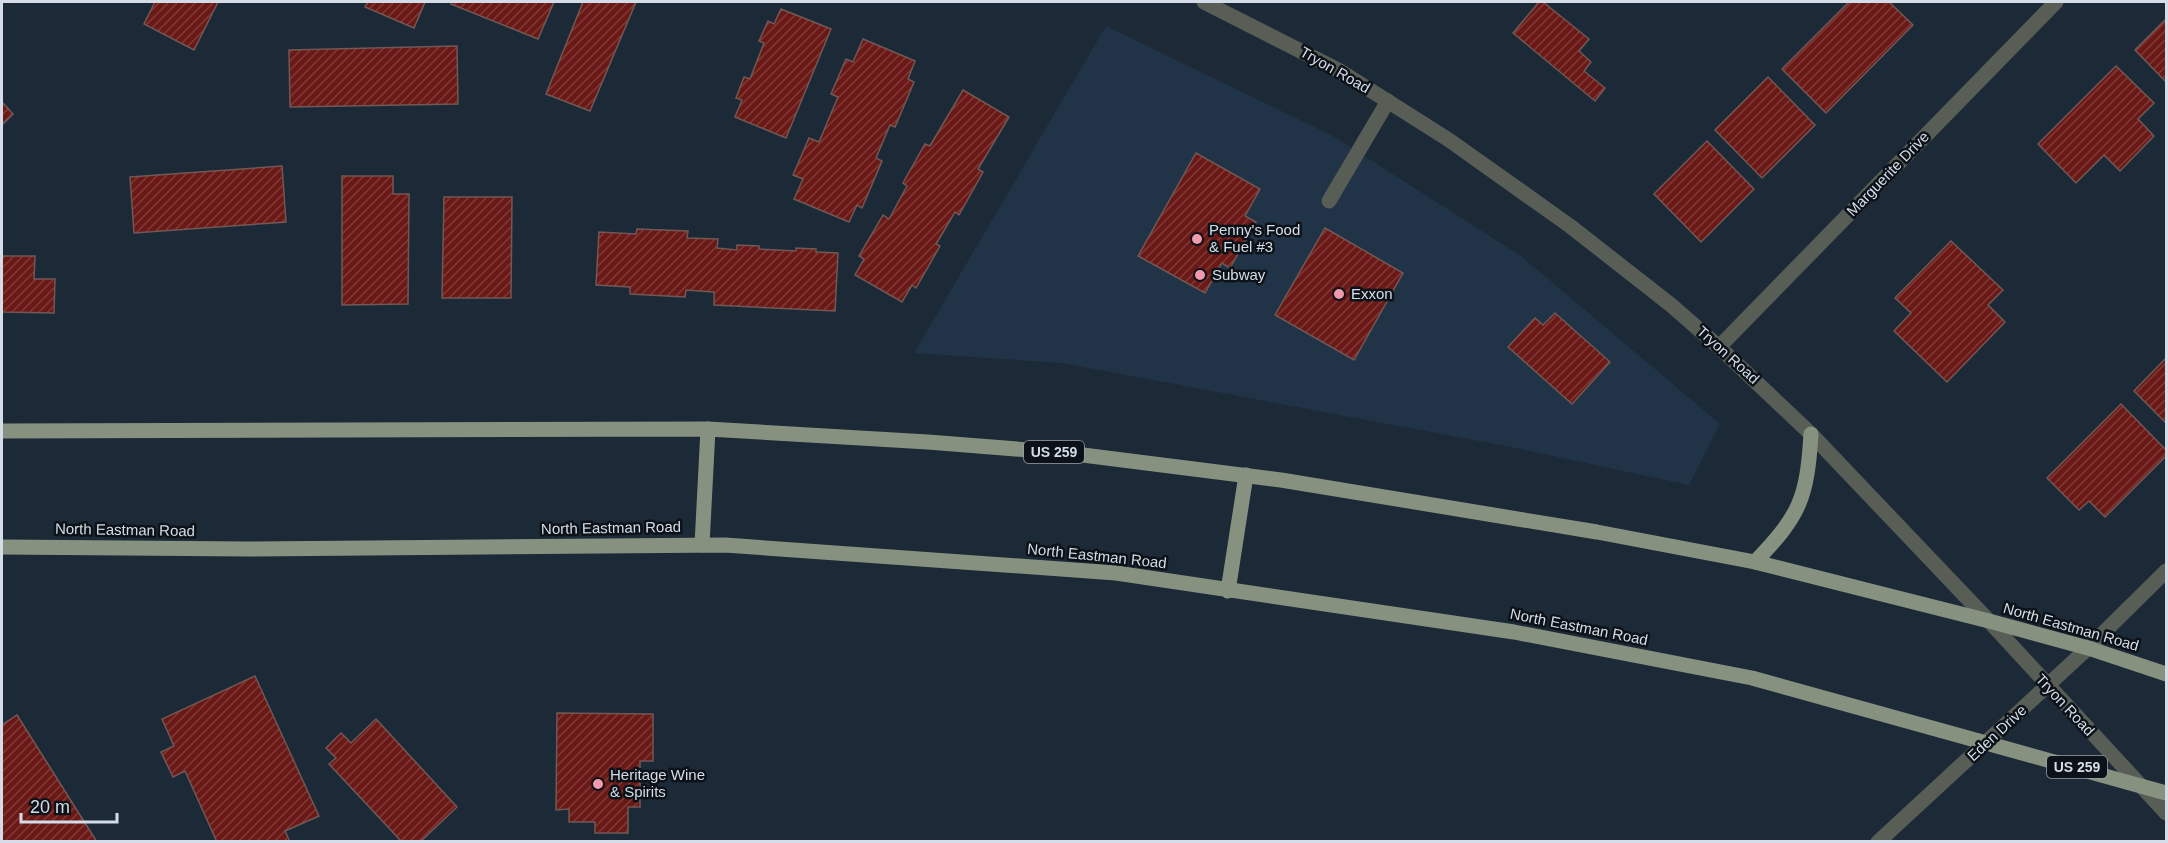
<svg xmlns="http://www.w3.org/2000/svg" width="2168" height="843" font-family="Arial,sans-serif">
	<style>
		.built { fill: #213346 }
		.building { fill: url(#building-hatch); stroke: #715855; stroke-width: 1.5 }
		.lines { fill: none; stroke-linecap: round; stroke-linejoin: round }
		.minor { stroke: #585d55; stroke-width: 15 }
		.major { stroke: #879180; stroke-width: 15 }
		.poi-dot { fill: #f29aad; stroke: #0c1218; stroke-width: 2 }
		.labels { text-anchor: middle; stroke-width: 5; stroke-linejoin: round; paint-order: stroke }
		.shield { fill: #0c1218; stroke: #98a0a9; stroke-width: 1.5 }
		.shield-label { font-size: 14px; font-weight: bold; fill: #d4dde7 }
		.street-label { font-size: 15px; fill: #d4dde7; stroke: #0c1218 }
		.poi-label { font-size: 15px; fill: #d4dde7; stroke: #0c1218; text-anchor: start }
	</style>
	<defs>
		<pattern id="building-hatch" width="6" height="6" patternUnits="userSpaceOnUse" patternTransform="scale(1.5)"><rect width="6" height="6" fill="#6b1916"/><path d="M-1 1l2-2M0 6l6-6M5 7l2-2" fill="none" stroke="#7f3a38"/></pattern>
	</defs>
	<rect width="100%" height="100%" fill="#1c2a38"/>
	<path class="built" d="M 1106,26 L 1333,136 L 1521,256 L 1720,424 L 1689,485 L 1511,447 L 1062,363 L 914,353 Z"/>
	<g class="building">
		<path d="M 155,2 L 218,2 L 194,50 L 144,24 Z"/>
		<path d="M 368,2 L 425,2 L 414,28 L 365,7 Z"/>
		<path d="M 452,2 L 554,2 L 538,39 L 451,4 Z"/>
		<path d="M 583,2 L 636,2 L 590,111 L 546,94 Z"/>
		<path d="M 1539,2 L 1543,2 L 1589,39 L 1579,51 L 1591,62 L 1584,71 L 1605,88 L 1595,101 L 1513,33 Z"/>
		<path d="M 1849,2 L 1889,2 L 1913,25 L 1826,113 L 1782,69 Z"/>
		<path d="M 781,9 L 831,29 L 786,138 L 735,117 L 742,100 L 736,98 L 744,77 L 750,79 L 764,43 L 759,41 L 768,21 L 774,24 Z"/>
		<path d="M 2166,19 L 2166,82 L 2135,50 Z"/>
		<path d="M 863,39 L 915,61 L 908,79 L 914,82 L 895,127 L 890,125 L 876,158 L 882,161 L 862,208 L 857,205 L 849,222 L 794,199 L 803,179 L 793,175 L 809,138 L 819,142 L 838,97 L 831,94 L 846,59 L 853,62 Z"/>
		<path d="M 457,46 L 458,104 L 290,107 L 289,50 Z"/>
		<path d="M 2116,66 L 2154,103 L 2138,119 L 2154,136 L 2120,171 L 2104,155 L 2076,183 L 2038,144 Z"/>
		<path d="M 1768,77 L 1815,125 L 1762,178 L 1715,130 Z"/>
		<path d="M 963,90 L 1009,117 L 978,169 L 983,172 L 959,215 L 955,212 L 936,244 L 940,246 L 916,288 L 912,285 L 902,302 L 855,275 L 864,259 L 859,256 L 883,215 L 889,219 L 907,186 L 903,183 L 925,144 L 930,146 Z"/>
		<path d="M 2,102 L 13,114 L 2,125 Z"/>
		<path d="M 1707,141 L 1754,189 L 1701,242 L 1654,194 Z"/>
		<path d="M 1196,153 L 1260,189 L 1245,216 L 1256,222 L 1230,268 L 1222,263 L 1205,293 L 1138,256 Z"/>
		<path d="M 282,166 L 286,222 L 134,233 L 130,177 Z"/>
		<path d="M 342,176 L 393,176 L 393,194 L 409,194 L 408,304 L 342,305 Z"/>
		<path d="M 444,197 L 512,197 L 511,298 L 442,298 Z"/>
		<path d="M 1325,228 L 1403,273 L 1354,360 L 1275,315 Z"/>
		<path d="M 637,229 L 688,231 L 687,238 L 718,239 L 717,248 L 737,250 L 737,245 L 759,246 L 759,249 L 796,251 L 796,248 L 816,249 L 816,252 L 838,253 L 835,311 L 714,305 L 714,292 L 686,290 L 685,297 L 630,294 L 630,287 L 596,285 L 599,232 L 636,234 Z"/>
		<path d="M 1951,241 L 2003,290 L 1988,305 L 2005,322 L 1947,382 L 1894,331 L 1911,313 L 1895,298 Z"/>
		<path d="M 2,256 L 35,256 L 34,279 L 55,279 L 54,313 L 2,312 Z"/>
		<path d="M 1555,313 L 1610,362 L 1572,404 L 1508,347 L 1535,318 L 1543,325 Z"/>
		<path d="M 2166,358 L 2166,423 L 2134,391 Z"/>
		<path d="M 2121,404 L 2166,450 L 2166,456 L 2105,517 L 2089,501 L 2079,510 L 2047,478 Z"/>
		<path d="M 255,676 L 319,816 L 285,831 L 290,842 L 217,842 L 185,771 L 173,777 L 161,752 L 174,746 L 162,719 Z"/>
		<path d="M 557,713 L 653,714 L 653,761 L 640,761 L 640,807 L 628,807 L 628,833 L 595,833 L 595,822 L 569,822 L 569,809 L 556,810 Z"/>
		<path d="M 17,715 L 97,842 L 2,842 L 2,725 Z"/>
		<path d="M 376,719 L 457,807 L 420,842 L 402,842 L 329,764 L 336,758 L 326,748 L 341,733 L 351,743 Z"/>
	</g>
	<g class="lines">
		<g class="minor">
			<path d="M 1204,2 L 1340,71 L 1449,140 L 1570,226 L 1671,305 L 1719,347 L 1811,434 L 1989,621 L 2166,813"/>
			<path d="M 1329,201 L 1388,101"/>
			<path d="M 1719,347 L 2056,2"/>
			<path d="M 1878,842 L 2088,648 L 2166,571"/>
		</g>
		<g class="major">
			<path d="M 2,431 L 708,429 L 928,442 L 1067,453 L 1281,480 L 1597,532 L 1755,562 L 1989,621 L 2088,648 L 2166,674"/>
			<path d="M 702,545 L 708,429"/>
			<path d="M 2,547 L 248,549 L 725,545 L 1116,573 L 1514,632 L 1752,678 L 2166,793"/>
			<path d="M 1755,562 C 1800,515 1807,499 1811,434"/>
			<path d="M 1228,591 L 1246,475"/>
		</g>
	</g>
	<g class="poi-dot">
		<circle cx="1197" cy="239" r="6"/>
		<circle cx="1200" cy="275" r="6"/>
		<circle cx="1339" cy="294" r="6"/>
		<circle cx="598" cy="784" r="6"/>
	</g>
	<g class="labels">
		<g class="shield">
			<rect x="1024" y="441" width="60" height="22" rx="4.5"/>
			<rect x="2047" y="756" width="60" height="22" rx="4.5"/>
		</g>
		<g class="shield-label">
			<text x="1054" y="457">US 259</text>
			<text x="2077" y="772">US 259</text>
		</g>
		<g class="street-label">
			<text transform="translate(1335 70) rotate(30)" y="5">Tryon Road</text>
			<text transform="translate(1888 174) rotate(-46)" y="5">Marguerite Drive</text>
			<text transform="translate(1728 355) rotate(42)" y="5">Tryon Road</text>
			<text transform="translate(611 528) rotate(-1)" y="5">North Eastman Road</text>
			<text transform="translate(125 530) rotate(1)" y="5">North Eastman Road</text>
			<text transform="translate(1097 556) rotate(6)" y="5">North Eastman Road</text>
			<text transform="translate(1579 627) rotate(11)" y="5">North Eastman Road</text>
			<text transform="translate(2071 627) rotate(16)" y="5">North Eastman Road</text>
			<text transform="translate(2065 705) rotate(47)" y="5">Tryon Road</text>
			<text transform="translate(1997 733) rotate(-43)" y="5">Eden Drive</text>
		</g>
		<g class="poi-label">
			<text x="1209" y="235">Penny's Food<tspan x="1209" dy="17">&amp; Fuel #3</tspan></text>
			<text x="1212" y="280">Subway</text>
			<text x="1351" y="299">Exxon</text>
			<text x="610" y="780">Heritage Wine<tspan x="610" dy="17">&amp; Spirits</tspan></text>
		</g>
	</g>
	<rect width="2168" height="843" fill="none" stroke="#d4dde7" stroke-width="6"/>
	<path d="M21 813v9h96v-9" fill="none" stroke="#d4dde7" stroke-width="3"/>
	<text x="30" y="813" font-size="18" fill="#d4dde7" stroke="#0c1218" stroke-width="4.5" paint-order="stroke">20 m</text>
</svg>
